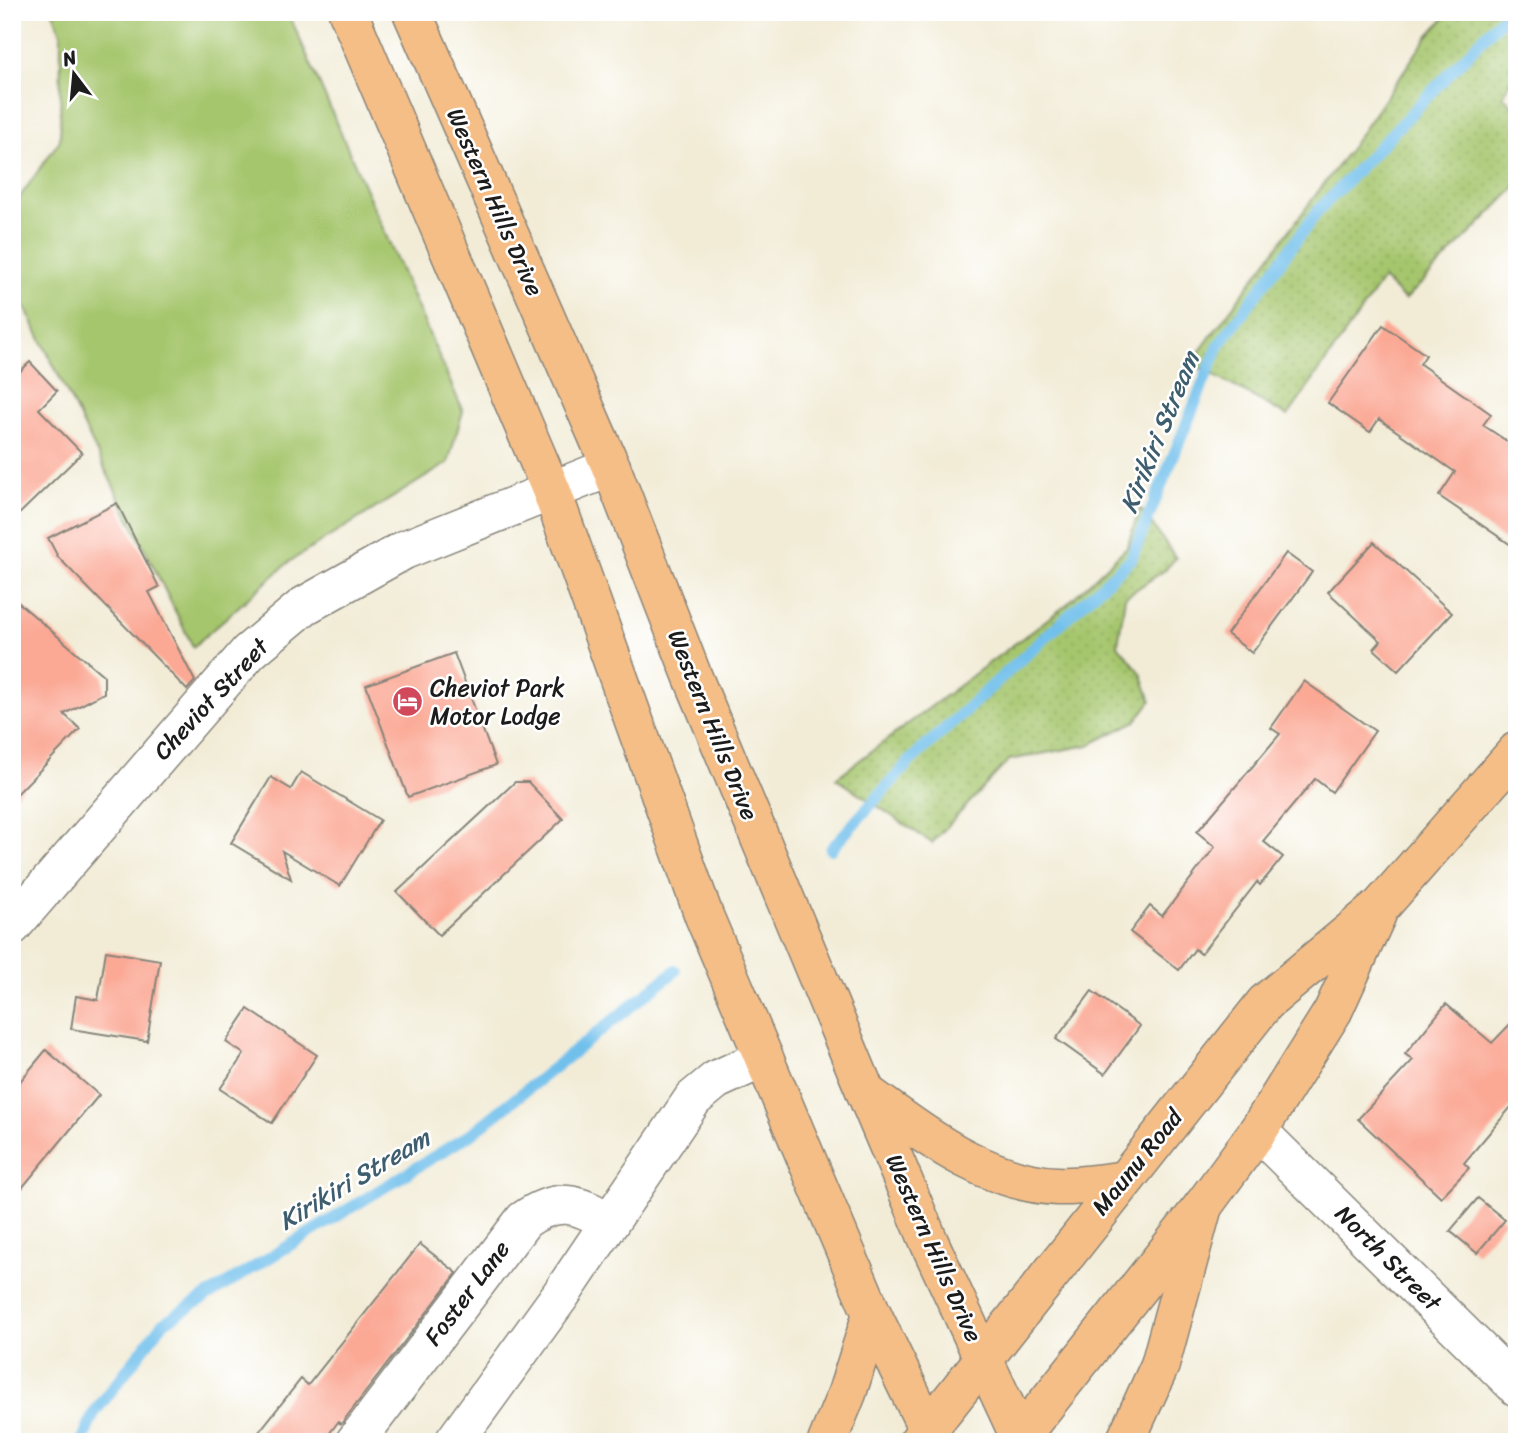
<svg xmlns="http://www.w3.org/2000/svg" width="1529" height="1454" font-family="Sriracha,sans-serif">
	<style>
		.grass { fill: url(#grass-dots); stroke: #617144; stroke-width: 2 }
		.park { fill: #a6c66d; stroke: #617144; stroke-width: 2 }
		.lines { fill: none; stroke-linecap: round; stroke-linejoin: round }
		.stream { stroke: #71c0ec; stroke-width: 12 }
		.building { fill: #fba894 }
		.minor-casing { stroke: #87847a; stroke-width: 41 }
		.major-casing { stroke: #87847a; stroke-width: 41 }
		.highway-casing { stroke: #87847a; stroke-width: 41 }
		.minor { stroke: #fff; stroke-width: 38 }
		.major { stroke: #f6be87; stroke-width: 38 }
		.highway { stroke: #f6be87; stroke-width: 38 }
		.labels { text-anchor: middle; stroke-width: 5; stroke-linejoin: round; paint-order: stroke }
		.street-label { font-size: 24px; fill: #1c1c1c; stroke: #fff }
		.poi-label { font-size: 24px; fill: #1c1c1c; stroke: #fff; text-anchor: start }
		.water-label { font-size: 26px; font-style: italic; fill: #3e5e6f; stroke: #fff }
	</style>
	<defs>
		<pattern id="grass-dots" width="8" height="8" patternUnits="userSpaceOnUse" patternTransform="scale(1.75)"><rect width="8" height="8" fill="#a6c66d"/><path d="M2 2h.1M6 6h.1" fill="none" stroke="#8eaa5e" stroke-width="1.8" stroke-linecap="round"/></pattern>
	</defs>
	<rect width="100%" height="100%" fill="#fff"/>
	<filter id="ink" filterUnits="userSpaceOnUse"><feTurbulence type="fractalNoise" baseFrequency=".0143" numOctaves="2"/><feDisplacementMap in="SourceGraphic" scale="14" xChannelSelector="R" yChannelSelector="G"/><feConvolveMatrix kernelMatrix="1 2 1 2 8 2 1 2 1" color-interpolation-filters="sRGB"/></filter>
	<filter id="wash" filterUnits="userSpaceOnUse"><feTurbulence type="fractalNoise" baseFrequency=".00686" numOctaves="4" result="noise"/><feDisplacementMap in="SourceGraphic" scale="28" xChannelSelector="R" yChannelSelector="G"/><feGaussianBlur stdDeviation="1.57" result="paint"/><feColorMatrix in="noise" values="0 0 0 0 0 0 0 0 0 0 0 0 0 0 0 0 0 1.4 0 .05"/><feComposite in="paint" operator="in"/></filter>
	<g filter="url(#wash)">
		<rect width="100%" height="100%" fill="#f2ecd7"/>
		<g class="grass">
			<path d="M 1450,12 L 1517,12 L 1517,68 L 1503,96 L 1517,110 L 1517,186 L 1405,300 L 1383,279 L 1288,416 L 1191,363 L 1352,146 L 1428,36 Z"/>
			<path d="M 1140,508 L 1176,558 L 1165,570 L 1125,597 L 1118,645 L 1141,673 L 1151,701 L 1136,721 L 1089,745 L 1009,760 L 932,843 L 836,778 L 1065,606 L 1127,547 Z"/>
		</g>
		<path class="park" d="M 53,12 L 288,12 L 463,411 L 448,463 L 289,562 L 193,647 L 12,281 L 12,208 L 60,140 L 61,33 Z"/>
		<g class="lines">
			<g class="stream">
				<path d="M 831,849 L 910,761 L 1131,559 L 1219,345 L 1317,212 L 1508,12"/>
				<path d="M 82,1442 L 94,1413 L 163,1323 L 471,1134 L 675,971"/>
			</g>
		</g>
		<g id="blocks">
			<g class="building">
				<path d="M 1383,325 L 1426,355 L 1420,364 L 1491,414 L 1483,425 L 1517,448 L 1517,549 L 1439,496 L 1455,472 L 1379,419 L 1370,432 L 1328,403 Z"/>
				<path d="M 30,362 L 57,391 L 39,409 L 82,453 L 12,521 L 12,379 Z"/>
				<path d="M 117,503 L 159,587 L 149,592 L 195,681 L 187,690 L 58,557 L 48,538 Z"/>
				<path d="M 1374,542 L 1452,613 L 1398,671 L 1374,649 L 1381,641 L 1328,592 Z"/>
				<path d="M 1286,553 L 1312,572 L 1252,653 L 1227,634 Z"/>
				<path d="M 12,597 L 104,676 L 104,693 L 64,714 L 80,729 L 12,799 Z"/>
				<path d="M 454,653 L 496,765 L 408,797 L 366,685 Z"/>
				<path d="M 1304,681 L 1375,731 L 1332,792 L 1315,779 L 1263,841 L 1283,857 L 1260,885 L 1257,882 L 1201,954 L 1195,949 L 1179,970 L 1130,932 L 1150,906 L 1162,916 L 1215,847 L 1197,832 L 1280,734 L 1271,728 Z"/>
				<path d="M 301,772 L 380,820 L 340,886 L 282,851 L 291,879 L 231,843 L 271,777 L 291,789 Z"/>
				<path d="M 515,782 L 528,782 L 563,819 L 439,935 L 397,892 Z"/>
				<path d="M 106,951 L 160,960 L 147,1041 L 71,1029 L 76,996 L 98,1000 Z"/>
				<path d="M 1092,991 L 1140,1026 L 1105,1074 L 1056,1039 Z"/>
				<path d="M 1446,1004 L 1492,1043 L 1517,1017 L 1517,1100 L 1464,1163 L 1469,1168 L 1441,1197 L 1358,1119 L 1413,1060 L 1405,1054 Z"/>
				<path d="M 248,1009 L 317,1055 L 272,1123 L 220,1089 L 244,1054 L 226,1042 Z"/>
				<path d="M 46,1050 L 99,1095 L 12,1200 L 12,1091 Z"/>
				<path d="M 1478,1198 L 1505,1220 L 1477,1253 L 1450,1231 Z"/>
				<path d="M 420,1244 L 457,1273 L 341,1424 L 338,1422 L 323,1442 L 251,1442 L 301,1379 L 308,1385 Z"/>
			</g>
		</g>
	</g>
	<g filter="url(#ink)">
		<use href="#blocks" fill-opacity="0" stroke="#87847a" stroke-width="2"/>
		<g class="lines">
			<defs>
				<g id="minor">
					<path d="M 12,926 L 249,652 L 304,606 L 404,550 L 611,467"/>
					<path d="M 1258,1131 L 1517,1387"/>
					<path d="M 355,1442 L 524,1220 C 558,1196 576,1203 610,1222"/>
					<path d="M 454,1442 L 560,1296 L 693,1099 L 716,1080 L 764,1058"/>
				</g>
				<g id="major">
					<path d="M 918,1442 L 1265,1003 L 1381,906 L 1517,751"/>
					<path d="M 1016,1442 L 1203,1206 L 1258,1131 L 1333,1011 L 1377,914"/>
				</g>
				<g id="highway">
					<path d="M 348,12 L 552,492 L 704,916 L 872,1314 L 934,1442"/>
					<path d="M 412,12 L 611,467 L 692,675 L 866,1093 L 930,1244 L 1022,1442"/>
					<path d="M 866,1093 C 924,1134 983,1182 1057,1186 C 1079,1187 1100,1183 1122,1181"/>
					<path d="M 827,1442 L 847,1393 L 872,1314"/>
					<path d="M 1125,1442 L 1160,1365 L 1203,1206"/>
				</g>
			</defs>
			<use href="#minor" class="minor-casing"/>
			<use href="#major" class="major-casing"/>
			<use href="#highway" class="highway-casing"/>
			<use href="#minor" class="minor"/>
			<use href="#major" class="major"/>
			<use href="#highway" class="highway"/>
		</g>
	</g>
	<defs>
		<symbol id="hotel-disc" viewBox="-11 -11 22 22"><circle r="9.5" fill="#d1495b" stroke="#fff"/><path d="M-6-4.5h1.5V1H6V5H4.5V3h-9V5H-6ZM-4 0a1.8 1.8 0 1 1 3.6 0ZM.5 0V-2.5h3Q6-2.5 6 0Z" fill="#fff"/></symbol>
	</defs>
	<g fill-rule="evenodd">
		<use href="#hotel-disc" x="390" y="684" width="35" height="35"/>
	</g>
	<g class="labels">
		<g class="street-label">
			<text transform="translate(495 202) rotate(66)" y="8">Western Hills Drive</text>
			<text transform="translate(211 699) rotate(-47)" y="8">Cheviot Street</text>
			<text transform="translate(713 725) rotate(68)" y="8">Western Hills Drive</text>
			<text transform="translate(1137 1162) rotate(-51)" y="8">Maunu Road</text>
			<text transform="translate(934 1248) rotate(66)" y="8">Western Hills Drive</text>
			<text transform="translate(1388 1258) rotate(45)" y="8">North Street</text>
			<text transform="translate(467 1293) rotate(-53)" y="8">Foster Lane</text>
		</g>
		<g class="poi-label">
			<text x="430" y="696">Cheviot Park<tspan x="430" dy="28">Motor Lodge</tspan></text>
		</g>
		<g class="water-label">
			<text transform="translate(1159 432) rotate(-68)" y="9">Kirikiri Stream</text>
			<text transform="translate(354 1179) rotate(-31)" y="9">Kirikiri Stream</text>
		</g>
	</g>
	<rect width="1529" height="1454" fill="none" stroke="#fff" stroke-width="42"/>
	<g transform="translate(74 74) rotate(344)" stroke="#ffffff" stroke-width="5" paint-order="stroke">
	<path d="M0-5L12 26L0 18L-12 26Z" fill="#1c1c1c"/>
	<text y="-10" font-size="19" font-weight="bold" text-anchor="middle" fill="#1c1c1c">N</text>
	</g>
</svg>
